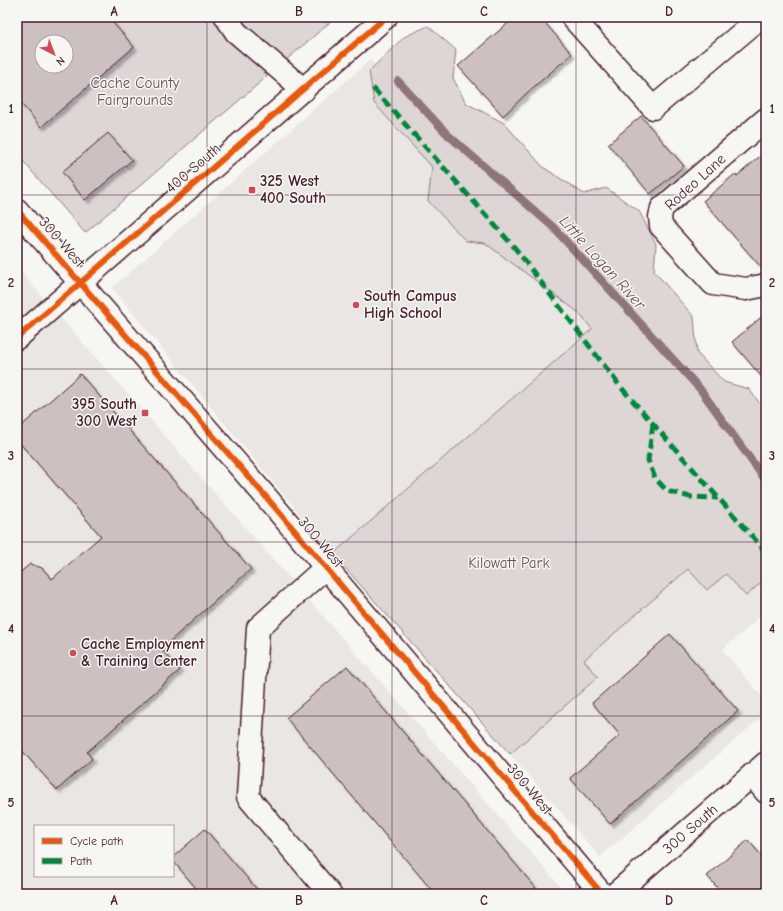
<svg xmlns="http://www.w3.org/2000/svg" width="783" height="911" font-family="'Comic Neue',sans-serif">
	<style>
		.built { fill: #e9e6e3; fill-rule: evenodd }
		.green { fill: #ddd6d5; stroke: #947a80; fill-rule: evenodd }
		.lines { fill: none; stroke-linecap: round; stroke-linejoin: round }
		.stream { stroke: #8e747a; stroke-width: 8 }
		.building { fill: #ccc1c0; stroke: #4a1f2b; fill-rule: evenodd; filter: url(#shadow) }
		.minor-casing { stroke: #4a1f2b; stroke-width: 25 }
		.minor { stroke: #f6f6f2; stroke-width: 22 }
		.quiet { stroke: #00873e; stroke-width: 5; stroke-dasharray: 10 5; stroke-linecap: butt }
		.cycleway-casing { stroke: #f6f6f2; stroke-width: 8 }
		.cycleway { stroke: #e8590c; stroke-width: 6 }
		.grid { fill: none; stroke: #4a1f2b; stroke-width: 1; stroke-opacity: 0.55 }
		.poi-dot { fill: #d1495b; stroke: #f6f6f2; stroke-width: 1.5 }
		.labels { text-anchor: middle; stroke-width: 3; stroke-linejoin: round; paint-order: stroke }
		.park-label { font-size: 15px; fill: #6f4d56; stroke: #f6f6f2 }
		.street-label { font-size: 15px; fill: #4a1f2b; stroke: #f6f6f2 }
		.poi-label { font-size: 15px; font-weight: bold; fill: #4a1f2b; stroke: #f6f6f2; text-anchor: start }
		.water-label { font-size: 16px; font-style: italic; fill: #6c4a52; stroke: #f6f6f2 }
		.neatline { fill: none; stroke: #4a1f2b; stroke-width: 1.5 }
		.grid-label { font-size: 13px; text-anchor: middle; font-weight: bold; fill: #4a1f2b }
	</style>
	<defs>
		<filter id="shadow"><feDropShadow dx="3.5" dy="3.5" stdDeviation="1" flood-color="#0004"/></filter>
	</defs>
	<rect width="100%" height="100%" fill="#f6f6f2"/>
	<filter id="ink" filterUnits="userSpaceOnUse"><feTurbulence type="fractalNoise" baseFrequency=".025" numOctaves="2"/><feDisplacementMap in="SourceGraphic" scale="8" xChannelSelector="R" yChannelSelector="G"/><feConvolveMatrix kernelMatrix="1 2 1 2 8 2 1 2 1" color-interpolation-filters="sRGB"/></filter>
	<g filter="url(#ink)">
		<g class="built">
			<path d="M 370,60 L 601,321 L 333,554 L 112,288 Z"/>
			<path d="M 17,268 L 567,894 L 17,894 ZM 35,826 L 173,826 L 173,876 L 35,876 Z"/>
			<path d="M 688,569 L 764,580 L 766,582 L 766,612 L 722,650 L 766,701 L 766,713 L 600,857 L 510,754 L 598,677 L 584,660 Z"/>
		</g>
		<g class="green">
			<path d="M 17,17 L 336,17 L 85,233 L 17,154 ZM 42,42 L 66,42 L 66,66 L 42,66 Z"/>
			<path d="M 428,26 L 456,50 L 453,78 L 466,103 L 504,123 L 543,167 L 584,194 L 606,188 L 639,211 L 656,244 L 654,271 L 694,317 L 697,353 L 724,382 L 749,389 L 766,412 L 766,582 L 764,580 L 746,596 L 726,574 L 707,590 L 688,569 L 584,660 L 598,677 L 510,754 L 333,554 L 592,329 L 578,312 L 485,243 L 466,241 L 428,201 L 432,167 L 374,103 L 369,71 L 404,37 Z"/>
		</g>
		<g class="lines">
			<path class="stream" d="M 398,81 L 447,134 L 553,227 L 700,389 L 766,481"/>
		</g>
		<g class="building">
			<path d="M 17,17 L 108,17 L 134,47 L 41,127 L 17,99 ZM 42,42 L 66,42 L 66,66 L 42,66 Z"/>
			<path d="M 515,17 L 540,17 L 572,54 L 528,92 L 503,116 L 458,66 Z"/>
			<path d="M 641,116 L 684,166 L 650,194 L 608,144 Z"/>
			<path d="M 108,133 L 132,160 L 85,200 L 62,172 Z"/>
			<path d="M 766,151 L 766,273 L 703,201 L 735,174 L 737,176 Z"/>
			<path d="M 766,313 L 766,382 L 732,342 Z"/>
			<path d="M 80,374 L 251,569 L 161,649 L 180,670 L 87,752 L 92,759 L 57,790 L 17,745 L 17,575 L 30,564 L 42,568 L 52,579 L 101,536 L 17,440 L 17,430 Z"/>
			<path d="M 670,634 L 738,711 L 610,824 L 570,778 L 620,735 L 592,703 Z"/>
			<path d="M 347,666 L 541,894 L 435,894 L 286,718 Z"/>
			<path d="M 205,829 L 261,894 L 201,894 L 173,861 L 173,857 Z"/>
			<path d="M 748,840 L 766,861 L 766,894 L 723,894 L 707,876 Z"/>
		</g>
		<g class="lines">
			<defs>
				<g id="minor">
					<path d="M 226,17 L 236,32 L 304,90"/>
					<path d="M 572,17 L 653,108 L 761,17"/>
					<path d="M 766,119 L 662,208 L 660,217 L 661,226 L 713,284 L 746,289 L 766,285"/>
					<path d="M 17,210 L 267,498 L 602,894"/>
					<path d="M 17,338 L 386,17"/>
					<path d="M 325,568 L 258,628 L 248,797 L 330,894"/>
					<path d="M 752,775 L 766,792"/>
					<path d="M 615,894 L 766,763"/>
				</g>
			</defs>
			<use href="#minor" class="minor-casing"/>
			<use href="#minor" class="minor"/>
			<g class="quiet">
				<path d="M 373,88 L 515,248 L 619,385 L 766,552"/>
				<path d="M 653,424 L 648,460 L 655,478 L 667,491 L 690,497 L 718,498"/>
			</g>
			<defs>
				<g id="cycleway">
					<path d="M 17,210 L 267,498 L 602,894"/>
					<path d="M 17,338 L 386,17"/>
				</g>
			</defs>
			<use href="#cycleway" class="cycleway-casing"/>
			<use href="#cycleway" class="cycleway"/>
		</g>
	</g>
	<path class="grid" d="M 207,17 L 207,894M 392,17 L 392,894M 576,17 L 576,894M 17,195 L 766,195M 17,369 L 766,369M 17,542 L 766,542M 17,716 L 766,716"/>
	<g class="poi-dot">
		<rect x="248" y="186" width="8" height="8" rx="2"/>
		<circle cx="356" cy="305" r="4"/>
		<rect x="141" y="409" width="8" height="8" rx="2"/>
		<circle cx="73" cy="653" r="4"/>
	</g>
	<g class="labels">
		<g class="park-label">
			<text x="135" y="88">Cache County<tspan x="135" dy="17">Fairgrounds</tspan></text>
			<text x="509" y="568">Kilowatt Park</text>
		</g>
		<g class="street-label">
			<text transform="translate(193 168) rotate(-41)" y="5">400 South</text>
			<text transform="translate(695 182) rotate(-42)" y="5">Rodeo Lane</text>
			<text transform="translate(62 242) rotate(49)" y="5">300 West</text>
			<text transform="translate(321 542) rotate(50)" y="5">300 West</text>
			<text transform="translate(530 789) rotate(50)" y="5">300 West</text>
			<text transform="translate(690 829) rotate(-41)" y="5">300 South</text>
		</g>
		<g class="poi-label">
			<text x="260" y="186">325 West<tspan x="260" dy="17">400 South</tspan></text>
			<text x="364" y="301">South Campus<tspan x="364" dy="17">High School</tspan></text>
			<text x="137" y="409" text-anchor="end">395 South<tspan x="137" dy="17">300 West</tspan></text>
			<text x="81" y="649">Cache Employment<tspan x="81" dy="17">&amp; Training Center</tspan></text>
		</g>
		<g class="water-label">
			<text transform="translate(603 262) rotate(48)" y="6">Little Logan River</text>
		</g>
	</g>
	<rect width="783" height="911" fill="none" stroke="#f6f6f2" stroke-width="44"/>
	<rect x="34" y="825" width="140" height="52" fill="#f6f6f2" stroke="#b1a0a2"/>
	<rect x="42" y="838" width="20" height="6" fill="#e8590c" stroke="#b1a0a2"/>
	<text x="70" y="845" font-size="12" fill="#4a1f2b">Cycle path</text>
	<rect x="42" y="858" width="20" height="6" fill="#00873e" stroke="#b1a0a2"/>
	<text x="70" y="865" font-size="12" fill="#4a1f2b">Path</text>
	<g transform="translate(54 54) rotate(138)"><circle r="19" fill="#f6f6f2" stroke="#b1a0a2"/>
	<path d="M0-3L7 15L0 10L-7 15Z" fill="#d1495b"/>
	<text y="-6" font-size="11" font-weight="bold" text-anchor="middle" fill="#4a1f2b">N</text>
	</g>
	<rect x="22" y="22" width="739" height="867" class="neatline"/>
	<g class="grid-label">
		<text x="114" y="16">A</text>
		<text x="299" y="16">B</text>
		<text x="484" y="16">C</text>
		<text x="669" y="16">D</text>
		<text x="11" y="113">1</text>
		<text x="772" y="113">1</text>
		<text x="11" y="287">2</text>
		<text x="772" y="287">2</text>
		<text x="11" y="460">3</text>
		<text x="772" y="460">3</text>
		<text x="11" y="633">4</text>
		<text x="772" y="633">4</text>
		<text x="11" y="807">5</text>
		<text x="772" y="807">5</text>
		<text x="114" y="905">A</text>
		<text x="299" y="905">B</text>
		<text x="484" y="905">C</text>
		<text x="669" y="905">D</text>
	</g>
</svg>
